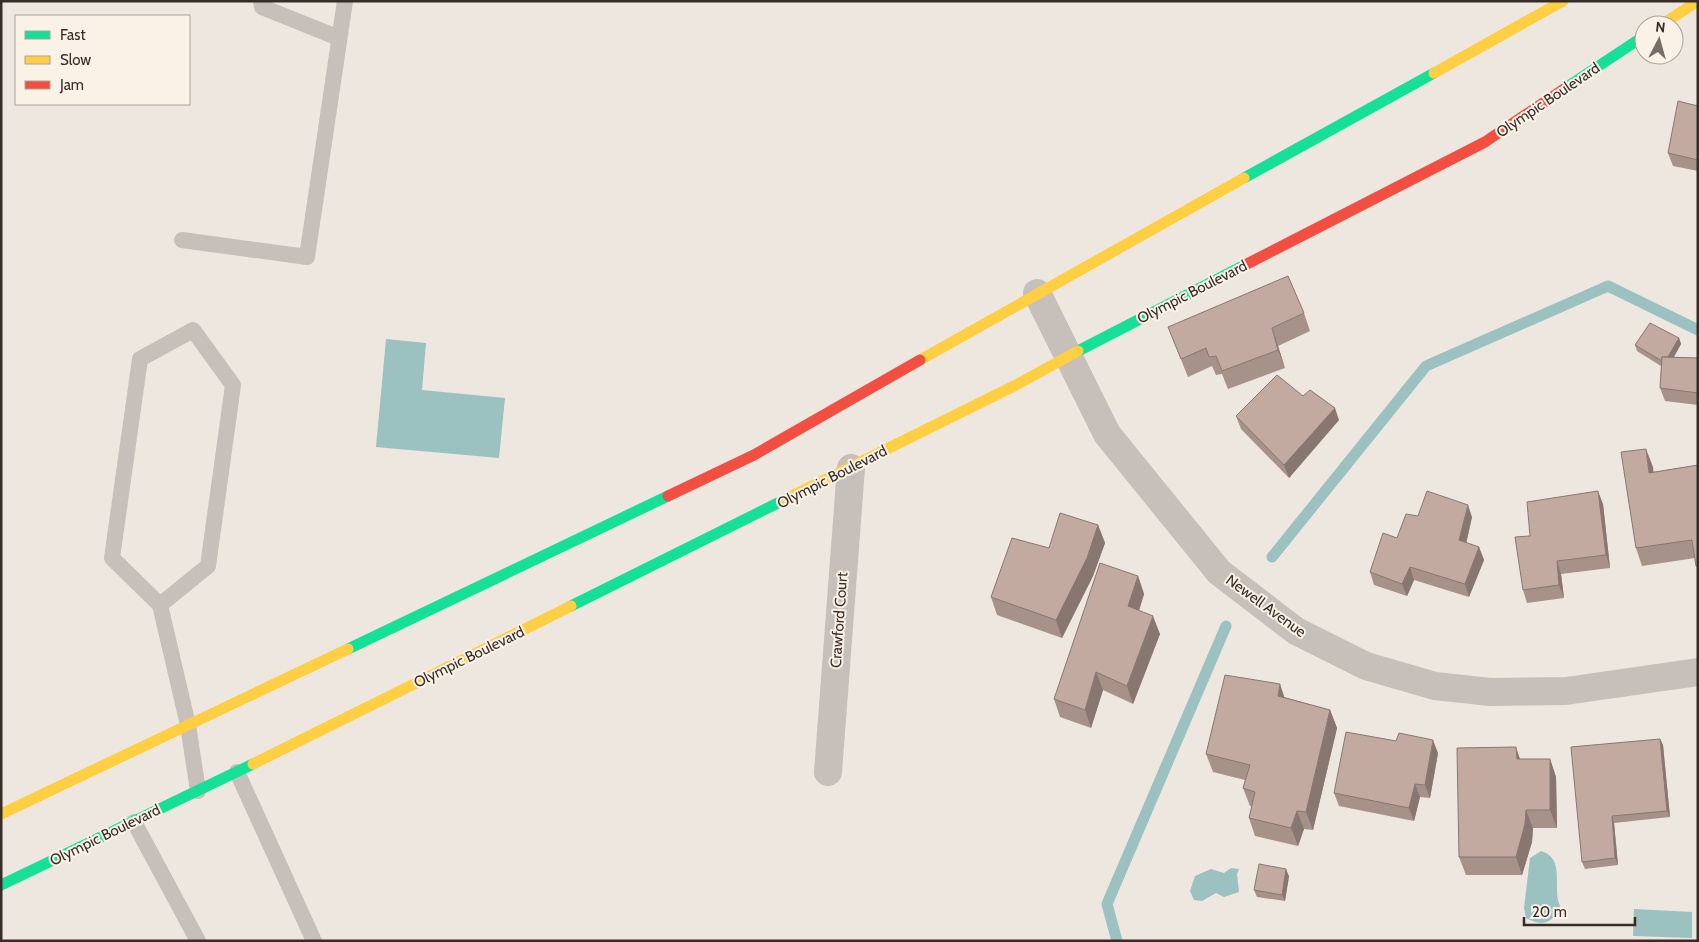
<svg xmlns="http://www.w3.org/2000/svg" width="1699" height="942" font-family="Cabin,sans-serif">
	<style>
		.water { fill: #9bc1c0 }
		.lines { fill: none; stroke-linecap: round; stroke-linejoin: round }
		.stream { stroke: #9bc1c0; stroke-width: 11 }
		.lane { stroke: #c7bfb9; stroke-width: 16 }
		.street { stroke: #c7bfb9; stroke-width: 28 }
		.fast { stroke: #16e098; stroke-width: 11 }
		.slow { stroke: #ffcf43; stroke-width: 11 }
		.jam { stroke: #f24e42; stroke-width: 11 }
		.wall { fill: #a7928a }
		.shaded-wall { fill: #887771 }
		.building { fill: #c2aaa1; stroke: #887771 }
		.labels { text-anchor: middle; stroke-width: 4; stroke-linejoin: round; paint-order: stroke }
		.street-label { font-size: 15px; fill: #372c27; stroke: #faf1e7 }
	</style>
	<rect width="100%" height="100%" fill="#ede7e0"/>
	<g class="water">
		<path d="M 386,339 L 426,343 L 422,390 L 505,398 L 499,458 L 376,447 Z"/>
		<path d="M 1541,851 C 1566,858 1552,888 1560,906 C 1554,923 1542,927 1526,918 L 1524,908 L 1530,858 Z"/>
		<path d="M 1231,868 L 1239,869 L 1237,874 L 1239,892 L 1224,897 L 1216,893 L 1202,901 L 1194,900 L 1190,891 L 1195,876 L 1211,869 L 1224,873 Z"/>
		<path d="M 1634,909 L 1692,912 L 1692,938 L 1633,936 Z"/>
	</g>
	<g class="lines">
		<g class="stream">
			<path d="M 1272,557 L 1426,366 L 1608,286 L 1698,330"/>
			<path d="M 1117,941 L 1107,904 L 1226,626"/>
		</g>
		<g class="lane">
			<path d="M 261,1 L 262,7 L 339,38"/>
			<path d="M 182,240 L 307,257 L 345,1"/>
			<path d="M 160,605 L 208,566 L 233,385 L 193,330 L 140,359 L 112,558 L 160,605 L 188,725 L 198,791"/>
			<path d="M 237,772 L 314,941"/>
			<path d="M 134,822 L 198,941"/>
		</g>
		<g class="street">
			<path d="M 1037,293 L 1107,434 L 1219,572 L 1296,631 L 1366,666 L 1435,686 L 1490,692 L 1566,691 L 1698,672"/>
			<path d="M 828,772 L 851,468"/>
		</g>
		<g class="fast">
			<path d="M 1564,89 L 1644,36"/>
			<path d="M 1244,178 L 1434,73"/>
			<path d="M 1078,351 L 1245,265"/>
			<path d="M 571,606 L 786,499"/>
			<path d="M 348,649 L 668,496"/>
			<path d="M 1,885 L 253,764"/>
		</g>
		<g class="slow">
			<path d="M 1661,25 L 1698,1"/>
			<path d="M 1434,73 L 1563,1"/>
			<path d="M 920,360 L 1244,178"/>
			<path d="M 786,499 L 1016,385 L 1078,351"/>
			<path d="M 253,764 L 571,606"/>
			<path d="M 1,814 L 348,649"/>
		</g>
		<g class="jam">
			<path d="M 1245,265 L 1485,142 L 1564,89"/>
			<path d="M 668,496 L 754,455 L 920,360"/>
		</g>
	</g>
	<g class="wall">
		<path d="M 1698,106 L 1698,171 L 1673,166 L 1668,153 Z"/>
		<path d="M 1304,313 L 1310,331 L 1278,346 L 1285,368 L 1228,389 L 1222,374 L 1216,375 L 1212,366 L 1188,377 L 1168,327 Z"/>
		<path d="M 1679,338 L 1681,344 L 1674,357 L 1698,358 L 1698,405 L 1665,401 L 1660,388 L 1661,366 L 1637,351 L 1635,345 Z"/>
		<path d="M 1303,396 L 1339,420 L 1289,478 L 1241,429 L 1236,416 Z"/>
		<path d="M 1698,465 L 1698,570 L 1695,558 L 1642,566 L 1636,548 L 1653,467 L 1653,472 Z"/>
		<path d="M 1603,504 L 1610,568 L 1561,574 L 1564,598 L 1527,603 L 1523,590 L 1530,536 Z"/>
		<path d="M 1418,516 L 1472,517 L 1466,543 L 1479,547 L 1484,560 L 1469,597 L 1414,580 L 1407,596 L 1374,585 L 1370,572 L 1397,538 Z"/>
		<path d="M 1098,525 L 1105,543 L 1093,576 L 1062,638 L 997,615 L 991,597 L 1049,548 Z"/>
		<path d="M 1138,576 L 1144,594 L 1139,610 L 1160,634 L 1133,704 L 1103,690 L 1091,728 L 1060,717 L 1054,699 Z"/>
		<path d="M 1284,697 L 1330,710 L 1337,728 L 1313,830 L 1304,829 L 1298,846 L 1255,836 L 1249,818 L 1252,806 L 1250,806 L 1243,788 L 1245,780 L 1213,772 L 1206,754 Z"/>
		<path d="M 1660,739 L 1663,745 L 1670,817 L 1614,823 L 1618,865 L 1585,869 L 1582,862 Z"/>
		<path d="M 1438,753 L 1430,798 L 1420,797 L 1414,821 L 1339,806 L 1334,793 Z"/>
		<path d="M 1520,759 L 1550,759 L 1556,777 L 1557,828 L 1533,828 L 1532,842 L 1522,875 L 1466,875 L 1459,857 Z"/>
		<path d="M 1289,876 L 1285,901 L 1257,897 L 1254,890 Z"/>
	</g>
	<g class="shaded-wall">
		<path d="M 1272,328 L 1278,346 L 1285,368 L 1278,350 Z"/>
		<path d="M 1679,338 L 1681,344 L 1667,369 L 1664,363 Z"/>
		<path d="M 1335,408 L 1339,420 L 1289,478 L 1284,465 Z"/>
		<path d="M 1646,449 L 1653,467 L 1656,491 L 1649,473 Z"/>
		<path d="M 1598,491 L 1603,504 L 1610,568 L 1606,555 Z"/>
		<path d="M 1468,505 L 1472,517 L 1464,553 L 1459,540 Z"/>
		<path d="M 1098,525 L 1105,543 L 1093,576 L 1062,638 L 1056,620 Z"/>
		<path d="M 1479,547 L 1484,560 L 1469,597 L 1465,584 Z"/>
		<path d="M 1557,561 L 1561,574 L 1564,598 L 1559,585 Z"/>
		<path d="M 1410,567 L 1414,580 L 1407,596 L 1402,584 Z"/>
		<path d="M 1138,576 L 1144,594 L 1135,624 L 1128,606 Z"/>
		<path d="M 1153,616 L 1160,634 L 1133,704 L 1127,686 Z"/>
		<path d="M 1096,672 L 1103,690 L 1091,728 L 1085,710 Z"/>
		<path d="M 1280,684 L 1286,702 L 1278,696 Z"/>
		<path d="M 1330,710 L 1337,728 L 1313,830 L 1306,812 Z"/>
		<path d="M 1660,739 L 1663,745 L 1670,817 L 1667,811 Z"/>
		<path d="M 1433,740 L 1438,753 L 1430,798 L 1425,785 Z"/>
		<path d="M 1516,747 L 1522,765 L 1517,759 Z"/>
		<path d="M 1550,759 L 1556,777 L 1557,828 L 1550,810 Z"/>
		<path d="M 1415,784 L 1420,797 L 1414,821 L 1409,808 Z"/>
		<path d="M 1526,810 L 1533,828 L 1532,842 L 1522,875 L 1516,857 Z"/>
		<path d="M 1297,811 L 1304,829 L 1298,846 L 1291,828 Z"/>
		<path d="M 1612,816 L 1614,823 L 1618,865 L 1615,858 Z"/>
		<path d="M 1286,869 L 1289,876 L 1285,901 L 1282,895 Z"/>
	</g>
	<g class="building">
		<path d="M 1678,101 L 1698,106 L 1698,160 L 1668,153 Z"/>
		<path d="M 1288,276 L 1304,313 L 1272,328 L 1278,350 L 1222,371 L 1216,356 L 1209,357 L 1206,348 L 1181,359 L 1168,327 Z"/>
		<path d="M 1650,323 L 1679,338 L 1668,357 L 1662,357 L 1662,361 L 1635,345 Z"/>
		<path d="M 1662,357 L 1698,358 L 1698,393 L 1660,388 Z"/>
		<path d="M 1277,375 L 1303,396 L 1310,390 L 1335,408 L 1284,465 L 1236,416 Z"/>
		<path d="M 1646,449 L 1649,473 L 1698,465 L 1698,566 L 1696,566 L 1692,540 L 1636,548 L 1621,452 Z"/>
		<path d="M 1427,491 L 1468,505 L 1459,540 L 1479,547 L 1465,584 L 1410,567 L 1402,584 L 1370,572 L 1383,533 L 1397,538 L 1406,514 L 1418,516 Z"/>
		<path d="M 1598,491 L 1606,555 L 1557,561 L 1559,585 L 1523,590 L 1515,537 L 1530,536 L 1527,502 Z"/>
		<path d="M 1060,513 L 1098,525 L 1087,558 L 1056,620 L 991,597 L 1012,538 L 1049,548 Z"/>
		<path d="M 1100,563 L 1138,576 L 1128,606 L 1153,616 L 1127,686 L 1096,672 L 1085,710 L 1054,699 Z"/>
		<path d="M 1225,675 L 1280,684 L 1278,696 L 1330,710 L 1306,812 L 1297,811 L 1291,828 L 1249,818 L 1255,792 L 1243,788 L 1250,765 L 1206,754 Z"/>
		<path d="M 1346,732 L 1396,741 L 1399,733 L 1433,740 L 1425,785 L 1415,784 L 1409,808 L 1334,793 Z"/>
		<path d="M 1660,739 L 1667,811 L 1612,816 L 1615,858 L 1582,862 L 1571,747 Z"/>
		<path d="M 1516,747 L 1517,759 L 1550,759 L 1550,810 L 1526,810 L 1525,824 L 1516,857 L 1459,857 L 1457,748 Z"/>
		<path d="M 1259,864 L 1286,869 L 1282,895 L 1254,890 Z"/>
	</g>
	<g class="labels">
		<g class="street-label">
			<text transform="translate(1548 100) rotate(-34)" y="5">Olympic Boulevard</text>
			<text transform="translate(1192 292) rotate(-27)" y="5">Olympic Boulevard</text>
			<text transform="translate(832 477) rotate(-27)" y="5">Olympic Boulevard</text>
			<text transform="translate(1266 606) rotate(36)" y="5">Newell Avenue</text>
			<text transform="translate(839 620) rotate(-86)" y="5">Crawford Court</text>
			<text transform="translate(469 657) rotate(-26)" y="5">Olympic Boulevard</text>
			<text transform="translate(105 835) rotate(-26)" y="5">Olympic Boulevard</text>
		</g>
	</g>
	<rect width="1699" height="942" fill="none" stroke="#372c27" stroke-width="5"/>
	<rect x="15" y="15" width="175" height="90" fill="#faf1e7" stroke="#aca29a"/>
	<rect x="25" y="31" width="25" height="8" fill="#16e098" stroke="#aca29a"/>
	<text x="60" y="40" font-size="15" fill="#372c27">Fast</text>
	<rect x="25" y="56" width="25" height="8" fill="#ffcf43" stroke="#aca29a"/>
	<text x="60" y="65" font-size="15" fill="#372c27">Slow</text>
	<rect x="25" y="81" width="25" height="8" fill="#f24e42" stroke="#aca29a"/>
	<text x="60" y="90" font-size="15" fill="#372c27">Jam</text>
	<g transform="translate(1659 40) rotate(6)"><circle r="24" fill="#faf1e7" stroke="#aca29a"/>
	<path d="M0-4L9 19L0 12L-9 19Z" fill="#776d68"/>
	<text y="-8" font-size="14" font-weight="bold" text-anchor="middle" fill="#372c27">N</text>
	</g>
	<path d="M1524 917v8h111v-8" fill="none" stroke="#372c27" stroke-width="2.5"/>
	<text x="1532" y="917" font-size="15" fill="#372c27" stroke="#faf1e7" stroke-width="4" paint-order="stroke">20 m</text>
</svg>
